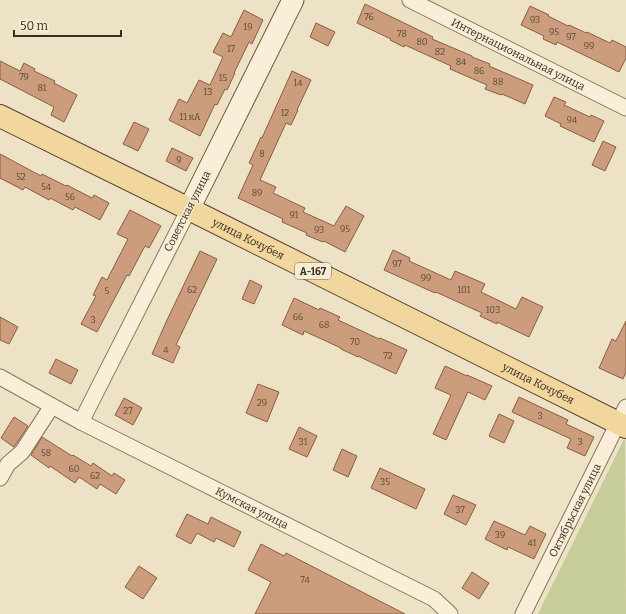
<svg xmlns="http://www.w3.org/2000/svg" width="626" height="614" font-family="Bitter,serif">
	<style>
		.green { fill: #c7cd9a }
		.building { fill: #cc9d7c; stroke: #895d41 }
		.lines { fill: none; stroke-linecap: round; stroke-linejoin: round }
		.street-casing { stroke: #8a745c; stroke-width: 17 }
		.secondary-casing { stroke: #6c553f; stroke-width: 23 }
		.primary-casing { stroke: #584230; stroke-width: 24 }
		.street { stroke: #f9efd9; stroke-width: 15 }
		.secondary { stroke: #f9efd9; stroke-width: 21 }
		.primary { stroke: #f1d69e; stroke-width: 22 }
		.labels { text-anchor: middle; stroke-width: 3; stroke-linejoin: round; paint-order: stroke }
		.number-label { font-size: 9px; fill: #5e4836 }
		.shield { fill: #f6ecd6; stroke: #726656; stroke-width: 1 }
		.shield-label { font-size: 10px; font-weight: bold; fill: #3a2c1f }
		.street-label { font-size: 11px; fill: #3a2c1f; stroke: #f6ecd6 }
	</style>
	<rect width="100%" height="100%" fill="#eee2c6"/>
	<path class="green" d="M 625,437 L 626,614 L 538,614 Z"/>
	<g class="building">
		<path d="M 365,4 L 433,37 L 432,39 L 472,56 L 472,57 L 490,64 L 489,66 L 533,85 L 525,104 L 502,94 L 501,95 L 485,89 L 487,85 L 450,69 L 451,66 L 405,45 L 404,47 L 390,40 L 391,39 L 357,23 Z"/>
		<path d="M 530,6 L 549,15 L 548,16 L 568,26 L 569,25 L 586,33 L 587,32 L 610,43 L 612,40 L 626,47 L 626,58 L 619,72 L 557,42 L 556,45 L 543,39 L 544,36 L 521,25 Z"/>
		<path d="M 244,10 L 263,20 L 252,44 L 249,42 L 234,73 L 235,73 L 227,90 L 225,89 L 217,105 L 215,104 L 200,136 L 169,120 L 179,99 L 187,103 L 199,80 L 210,85 L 223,57 L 213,52 L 223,33 L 231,37 Z"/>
		<path d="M 316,23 L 335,32 L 328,46 L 310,37 Z"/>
		<path d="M 0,61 L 20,71 L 24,63 L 35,69 L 34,71 L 55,81 L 54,83 L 77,95 L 64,122 L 51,115 L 54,107 L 0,79 Z"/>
		<path d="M 292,71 L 311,80 L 297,110 L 298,110 L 291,125 L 286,123 L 260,180 L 276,187 L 273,193 L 305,208 L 303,212 L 334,226 L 346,206 L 364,216 L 345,252 L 324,241 L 323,242 L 306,235 L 307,233 L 282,222 L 283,219 L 238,198 L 253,165 L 249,163 L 261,137 L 262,138 Z"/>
		<path d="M 554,97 L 566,102 L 564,105 L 590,117 L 591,115 L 604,121 L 594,142 L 560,126 L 561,124 L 545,116 Z"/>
		<path d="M 134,122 L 149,129 L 138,151 L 123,144 Z"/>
		<path d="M 603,141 L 616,147 L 605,171 L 592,165 Z"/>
		<path d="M 172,148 L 193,158 L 186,171 L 166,161 Z"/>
		<path d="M 0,154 L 41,176 L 42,174 L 66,186 L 67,185 L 92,198 L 94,195 L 109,203 L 100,220 L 75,207 L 73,210 L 50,198 L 49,200 L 25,187 L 23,190 L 0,178 Z"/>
		<path d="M 130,210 L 161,226 L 149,248 L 145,246 L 129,276 L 127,275 L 97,332 L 81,324 L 96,296 L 93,295 L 102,277 L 107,280 L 128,239 L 117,234 Z"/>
		<path d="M 393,250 L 410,258 L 409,261 L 451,280 L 455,271 L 485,284 L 481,292 L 516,309 L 522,297 L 543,307 L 529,337 L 497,322 L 497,324 L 480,316 L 482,313 L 436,292 L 435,293 L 384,270 Z"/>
		<path d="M 200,251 L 217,259 L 176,345 L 180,347 L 173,363 L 152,354 L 167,320 Z"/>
		<path d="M 250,280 L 262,286 L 254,304 L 242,299 Z"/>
		<path d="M 294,298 L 319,310 L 320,308 L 340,317 L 338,320 L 379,339 L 380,338 L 407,350 L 396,374 L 358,356 L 358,357 L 341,349 L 341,348 L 304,331 L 303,335 L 282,325 Z"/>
		<path d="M 0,317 L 18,327 L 9,344 L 0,340 Z"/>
		<path d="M 626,321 L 626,372 L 623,379 L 599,368 L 612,339 L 616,341 Z"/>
		<path d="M 56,359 L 78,370 L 71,384 L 49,373 Z"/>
		<path d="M 445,366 L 467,376 L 467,375 L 492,386 L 485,400 L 468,392 L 446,440 L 433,434 L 451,395 L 435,388 Z"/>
		<path d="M 258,384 L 279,392 L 267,422 L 246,413 Z"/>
		<path d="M 519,397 L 568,420 L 566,424 L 594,437 L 585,456 L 567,448 L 571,439 L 512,412 Z"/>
		<path d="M 124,398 L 142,408 L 133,425 L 115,415 Z"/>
		<path d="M 499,414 L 514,421 L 504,443 L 489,436 Z"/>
		<path d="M 14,417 L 28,426 L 14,447 L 1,438 Z"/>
		<path d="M 299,427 L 317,436 L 307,457 L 289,449 Z"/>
		<path d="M 42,437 L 72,456 L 73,455 L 91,466 L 93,463 L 112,476 L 114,473 L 125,480 L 116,494 L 100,484 L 97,489 L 79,477 L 75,483 L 50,466 L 49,468 L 31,455 Z"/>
		<path d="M 342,449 L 357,456 L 348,477 L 333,470 Z"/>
		<path d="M 380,468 L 425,489 L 416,509 L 371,488 Z"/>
		<path d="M 453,495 L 476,505 L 466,525 L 444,514 Z"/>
		<path d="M 187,514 L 208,524 L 211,517 L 241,532 L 234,547 L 216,538 L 214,542 L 197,533 L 191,544 L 176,536 Z"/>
		<path d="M 494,521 L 525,535 L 530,526 L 546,534 L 534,559 L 508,547 L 507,550 L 485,539 Z"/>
		<path d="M 261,544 L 284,556 L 286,553 L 405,614 L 255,614 L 271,582 L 248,570 Z"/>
		<path d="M 139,566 L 157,578 L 143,599 L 125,587 Z"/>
		<path d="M 472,572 L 489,583 L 479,599 L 462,588 Z"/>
	</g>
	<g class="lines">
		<defs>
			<g id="street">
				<path id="s1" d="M 410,0 L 626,108"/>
				<path id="s2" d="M 0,377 L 81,422 L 434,599 L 450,614"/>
				<path d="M 81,422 L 189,209"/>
				<path d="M 0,478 L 8,464 L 22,452 L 52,406"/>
				<path id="s3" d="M 523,614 L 626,407"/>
			</g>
			<path id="secondary" d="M 189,209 L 293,0"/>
			<g id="primary">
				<path id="s4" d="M 0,116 L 189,209 L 626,427"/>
			</g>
		</defs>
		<use href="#street" class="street-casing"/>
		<use href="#secondary" class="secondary-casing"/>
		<use href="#primary" class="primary-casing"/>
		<use href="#street" class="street"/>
		<use href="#secondary" class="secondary"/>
		<use href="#primary" class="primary"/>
	</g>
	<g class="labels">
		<g class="number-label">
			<text x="369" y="20">76</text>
			<text x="535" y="23">93</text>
			<text x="248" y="30">19</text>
			<text x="554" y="35">95</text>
			<text x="402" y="37">78</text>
			<text x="571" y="40">97</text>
			<text x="422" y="45">80</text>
			<text x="589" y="49">99</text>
			<text x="231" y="52">17</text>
			<text x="440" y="55">82</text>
			<text x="461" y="65">84</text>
			<text x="479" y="74">86</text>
			<text x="24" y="80">79</text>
			<text x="223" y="81">15</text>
			<text x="498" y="85">88</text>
			<text x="298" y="86">14</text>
			<text x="42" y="91">81</text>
			<text x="208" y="95">13</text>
			<text x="285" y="116">12</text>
			<text x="190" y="120">11 кА</text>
			<text x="572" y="123">94</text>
			<text x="262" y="157">8</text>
			<text x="179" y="163">9</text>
			<text x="21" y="180">52</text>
			<text x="46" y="190">54</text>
			<text x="257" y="196">89</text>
			<text x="70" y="200">56</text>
			<text x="294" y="218">91</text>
			<text x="345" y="232">95</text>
			<text x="319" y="233">93</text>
			<text x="397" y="267">97</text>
			<text x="426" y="281">99</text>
			<text x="192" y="293">62</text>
			<text x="464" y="293">101</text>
			<text x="107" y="294">5</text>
			<text x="493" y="313">103</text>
			<text x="298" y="320">66</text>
			<text x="93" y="323">3</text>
			<text x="324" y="328">68</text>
			<text x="355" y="345">70</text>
			<text x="166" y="353">4</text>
			<text x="388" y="359">72</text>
			<text x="262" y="406">29</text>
			<text x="128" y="414">27</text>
			<text x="540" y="419">3</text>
			<text x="303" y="445">31</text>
			<text x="580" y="445">3</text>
			<text x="46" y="456">58</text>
			<text x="74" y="472">60</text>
			<text x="95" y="479">62</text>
			<text x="385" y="485">35</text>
			<text x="460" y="513">37</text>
			<text x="500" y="538">39</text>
			<text x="532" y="546">41</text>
			<text x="305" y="583">74</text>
		</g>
		<rect class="shield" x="295" y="263" width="36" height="16" rx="3"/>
		<g class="shield-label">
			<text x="313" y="275">А-167</text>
		</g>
		<g class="street-label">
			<text dy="4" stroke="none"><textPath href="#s1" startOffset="121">Интернациональная улица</textPath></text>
			<text transform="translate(187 211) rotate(-63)" y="4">Советская улица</text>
			<text dy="4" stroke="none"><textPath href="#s4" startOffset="277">улица Кочубея</textPath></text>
			<text dy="4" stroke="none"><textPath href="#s4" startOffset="601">улица Кочубея</textPath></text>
			<text dy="4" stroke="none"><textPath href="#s2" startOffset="284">Кумская улица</textPath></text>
			<text dy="4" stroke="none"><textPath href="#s3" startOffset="116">Октябрьская улица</textPath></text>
		</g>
	</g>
	<path d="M14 30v6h107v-6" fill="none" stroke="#3a2c1f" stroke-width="2"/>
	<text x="20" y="30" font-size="12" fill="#3a2c1f" stroke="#f6ecd6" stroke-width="3" paint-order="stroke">50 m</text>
</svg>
